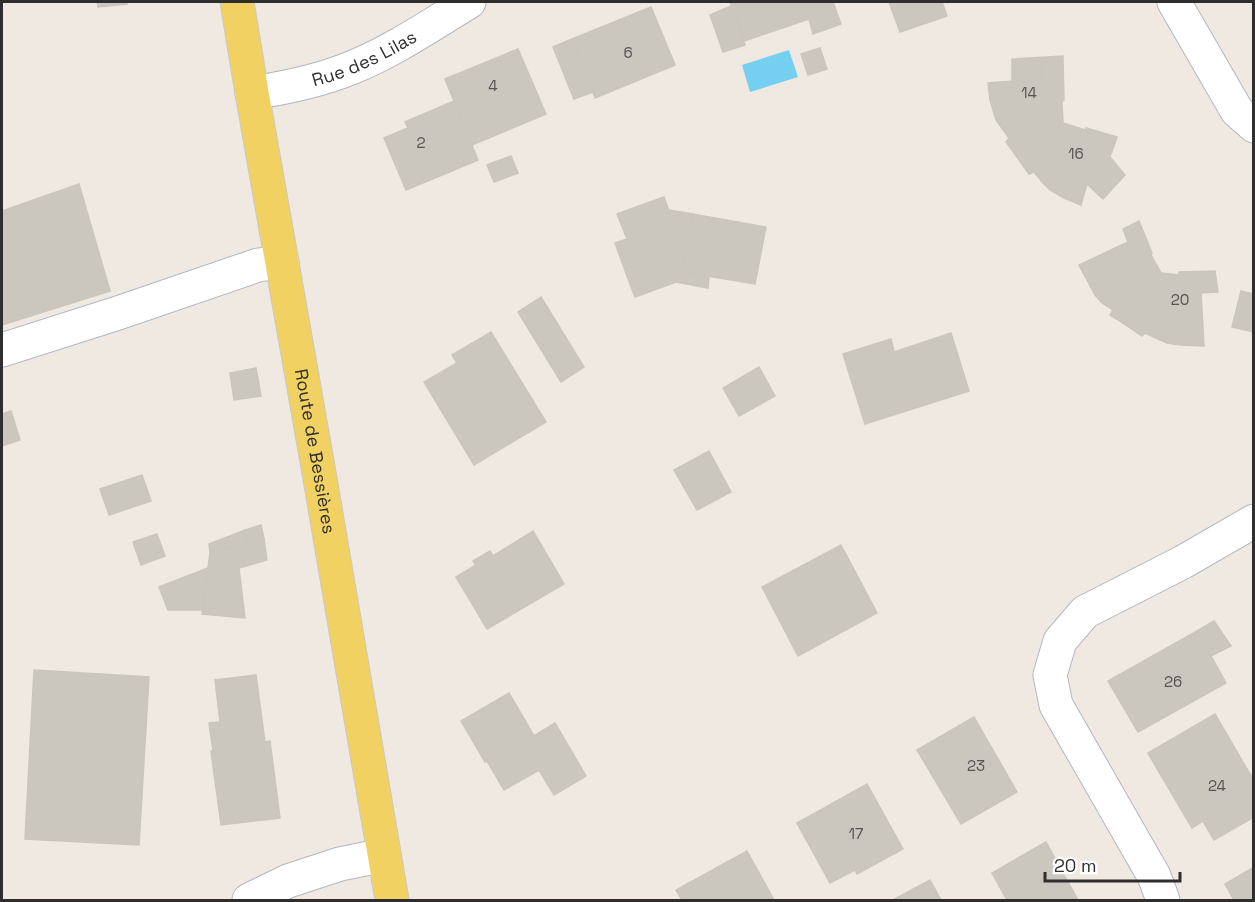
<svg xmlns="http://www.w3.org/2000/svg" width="1255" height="902" font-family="'Space Grotesk',sans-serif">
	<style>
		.water { fill: #75cff0 }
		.building { fill: #cbc7bf; stroke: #cbc5ba; stroke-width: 1.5 }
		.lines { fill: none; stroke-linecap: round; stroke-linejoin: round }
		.minor-casing { stroke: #b4b7c1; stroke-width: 35 }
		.major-casing { stroke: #c9c9c9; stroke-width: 35 }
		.minor { stroke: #fff; stroke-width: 33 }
		.major { stroke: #f2d163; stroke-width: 33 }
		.labels { text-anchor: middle; stroke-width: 4.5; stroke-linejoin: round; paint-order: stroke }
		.number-label { font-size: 15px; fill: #555452 }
		.street-label { font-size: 18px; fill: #2e2e2e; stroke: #fff }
	</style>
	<rect width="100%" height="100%" fill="#efe9e1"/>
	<path class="water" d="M 789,50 L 798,77 L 750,92 L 742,65 Z"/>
	<g class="building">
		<path d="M 97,2 L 127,2 L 127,4 L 98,7 Z"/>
		<path d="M 730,2 L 833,2 L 841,24 L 813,34 L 809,19 L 744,41 Z"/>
		<path d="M 889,2 L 942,2 L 947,16 L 900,32 Z"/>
		<path d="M 731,6 L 745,45 L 723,52 L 710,15 Z"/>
		<path d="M 651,7 L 675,65 L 595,98 L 572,39 Z"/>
		<path d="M 572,39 L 593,92 L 574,99 L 553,47 Z"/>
		<path d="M 820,48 L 827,69 L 808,75 L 801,54 Z"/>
		<path d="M 518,49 L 546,114 L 472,145 L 445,79 Z"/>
		<path d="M 1063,56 L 1063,61 L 1041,61 L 1042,79 L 1012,81 L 1012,59 Z"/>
		<path d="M 1041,61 L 1063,61 L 1064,100 L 1062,102 L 1063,123 L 1017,157 L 1006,142 L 1009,138 L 996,120 L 990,100 L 988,83 L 1042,79 Z"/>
		<path d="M 454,101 L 478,160 L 406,190 L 384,138 L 408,128 L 405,122 Z"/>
		<path d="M 1063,123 L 1085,130 L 1086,128 L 1117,137 L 1110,157 L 1125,175 L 1103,199 L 1087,184 L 1081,205 L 1064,198 L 1050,190 L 1043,183 L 1034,172 L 1029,174 L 1017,157 Z"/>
		<path d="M 511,156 L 518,173 L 494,182 L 487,165 Z"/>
		<path d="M 79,184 L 110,291 L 2,325 L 2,211 Z"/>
		<path d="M 664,197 L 677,233 L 690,229 L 693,214 L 766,227 L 755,284 L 682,272 L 685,255 L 677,254 L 654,263 L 658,273 L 630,284 L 615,243 L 627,239 L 617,214 Z"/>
		<path d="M 669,210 L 693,214 L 690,229 L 677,233 Z"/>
		<path d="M 1139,221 L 1152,253 L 1151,255 L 1161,273 L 1126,325 L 1110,315 L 1113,310 L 1102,303 L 1095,295 L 1079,265 L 1128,242 L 1123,229 Z"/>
		<path d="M 677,254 L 685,255 L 682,272 L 709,277 L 708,288 L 676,282 L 635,297 L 630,284 L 658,273 L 654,263 Z"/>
		<path d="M 1215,271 L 1218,292 L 1201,293 L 1204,346 L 1180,345 L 1167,343 L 1145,333 L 1142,336 L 1126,325 L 1161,273 L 1179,275 L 1179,272 Z"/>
		<path d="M 1241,291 L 1254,294 L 1254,332 L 1232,327 Z"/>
		<path d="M 541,297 L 584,367 L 561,382 L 518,312 Z"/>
		<path d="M 491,332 L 546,422 L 474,465 L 424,382 L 457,363 L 452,355 Z"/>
		<path d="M 951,333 L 969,391 L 865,424 L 843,354 L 891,339 L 894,352 Z"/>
		<path d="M 759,367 L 775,396 L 739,416 L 723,388 Z"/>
		<path d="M 256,368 L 261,396 L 234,400 L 230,373 Z"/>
		<path d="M 11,411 L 20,440 L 2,446 L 2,414 Z"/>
		<path d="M 709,451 L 731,492 L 697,510 L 674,470 Z"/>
		<path d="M 142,475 L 151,501 L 109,515 L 100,489 Z"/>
		<path d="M 261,525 L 264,539 L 246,544 L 245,530 Z"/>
		<path d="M 245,530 L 246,544 L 210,553 L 209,544 Z"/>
		<path d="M 533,531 L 564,584 L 487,629 L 456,577 L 476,565 L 473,561 L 490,551 L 493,556 Z"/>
		<path d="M 157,534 L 165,556 L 141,565 L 133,542 Z"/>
		<path d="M 264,539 L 267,560 L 239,568 L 245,618 L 202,614 L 210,553 Z"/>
		<path d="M 841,545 L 877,613 L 798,656 L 762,587 Z"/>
		<path d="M 208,568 L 203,610 L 168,610 L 159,587 Z"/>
		<path d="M 1214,621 L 1231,646 L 1211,656 L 1197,631 Z"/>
		<path d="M 1197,631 L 1226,683 L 1138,732 L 1108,681 Z"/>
		<path d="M 34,670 L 149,677 L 139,845 L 25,839 Z"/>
		<path d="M 256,675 L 265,742 L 270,741 L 280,818 L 221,825 L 211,751 L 213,751 L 209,723 L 220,722 L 215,680 Z"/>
		<path d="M 509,693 L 534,736 L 555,723 L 586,776 L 554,795 L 539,770 L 504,790 L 487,761 L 485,762 L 461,721 Z"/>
		<path d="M 1215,714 L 1226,733 L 1159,772 L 1148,753 Z"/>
		<path d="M 974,717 L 1017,792 L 961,824 L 917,750 Z"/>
		<path d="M 1226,733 L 1254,781 L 1254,817 L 1214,840 L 1203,821 L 1192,828 L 1159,772 Z"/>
		<path d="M 867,784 L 903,849 L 857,874 L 855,870 L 830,883 L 797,823 Z"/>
		<path d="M 1046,842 L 1078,900 L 1007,900 L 992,873 Z"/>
		<path d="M 747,851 L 774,900 L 682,900 L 676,890 Z"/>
		<path d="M 1254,867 L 1254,900 L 1234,900 L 1225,884 Z"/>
		<path d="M 930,880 L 941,900 L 893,900 Z"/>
	</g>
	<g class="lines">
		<defs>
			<g id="minor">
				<path d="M 1174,2 L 1237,111 L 1254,126"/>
				<path id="s1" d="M 252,93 C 285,88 319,81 351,68 C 393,51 431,25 469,2"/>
				<path d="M 2,350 L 118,313 L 258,265 L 282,262"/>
				<path d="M 249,900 L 288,881 L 340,864 L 384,855"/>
				<path d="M 1163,900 L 1154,876 L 1056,705 L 1050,675 L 1060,641 L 1085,612 L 1183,562 L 1254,521"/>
			</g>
			<g id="major">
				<path id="s2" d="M 237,2 L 252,93 L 318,467 L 392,900"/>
			</g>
		</defs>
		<use href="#minor" class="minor-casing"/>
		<use href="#major" class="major-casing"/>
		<use href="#minor" class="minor"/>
		<use href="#major" class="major"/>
	</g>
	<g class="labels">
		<g class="number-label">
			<text x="628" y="58">6</text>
			<text x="493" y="91">4</text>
			<text x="1029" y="98">14</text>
			<text x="421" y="148">2</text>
			<text x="1076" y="159">16</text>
			<text x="1180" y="305">20</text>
			<text x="1173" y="687">26</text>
			<text x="976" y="771">23</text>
			<text x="1217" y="791">24</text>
			<text x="856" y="839">17</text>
		</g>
		<g class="street-label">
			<text dy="6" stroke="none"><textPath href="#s1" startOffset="118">Rue des Lilas</textPath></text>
			<text dy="6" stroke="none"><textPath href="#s2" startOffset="456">Route de Bessières</textPath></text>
		</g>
	</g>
	<rect width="1255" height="902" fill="none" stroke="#2e2e2e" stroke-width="6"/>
	<path d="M1045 872v9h135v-9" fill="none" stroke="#2e2e2e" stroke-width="3"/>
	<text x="1054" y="872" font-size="18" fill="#2e2e2e" stroke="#ffffff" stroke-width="4.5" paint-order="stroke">20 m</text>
</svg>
